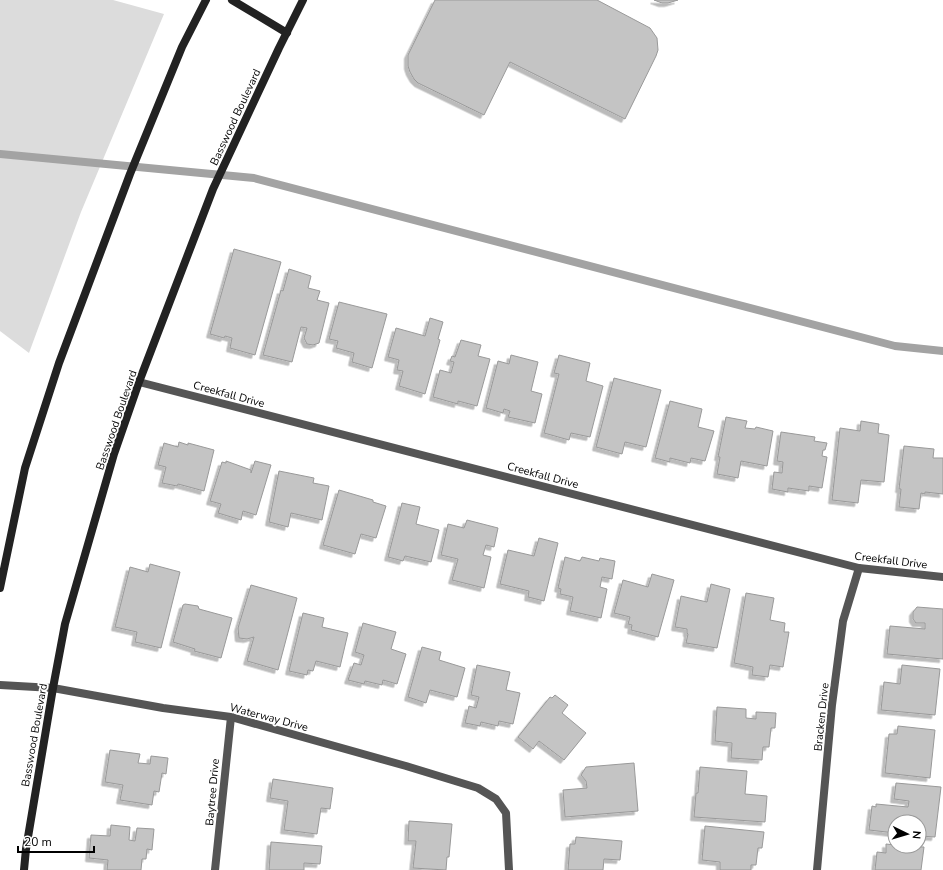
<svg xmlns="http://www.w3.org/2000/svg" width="943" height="870" font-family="'Nunito Sans',sans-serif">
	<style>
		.green { fill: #dcdcdc }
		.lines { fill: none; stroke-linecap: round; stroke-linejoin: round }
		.stream { stroke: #a3a3a3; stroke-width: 8 }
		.building { fill: #c4c4c4; stroke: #999; filter: url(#shadow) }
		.street { stroke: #555; stroke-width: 8 }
		.secondary { stroke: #222; stroke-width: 8 }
		.labels { text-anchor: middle; stroke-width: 3.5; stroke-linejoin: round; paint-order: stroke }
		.street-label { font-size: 11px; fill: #000; stroke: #fff }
	</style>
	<defs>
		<filter id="shadow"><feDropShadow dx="-3.5" dy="3.5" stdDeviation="0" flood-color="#0004"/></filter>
	</defs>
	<rect width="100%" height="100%" fill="#fff"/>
	<path class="green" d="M 0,0 L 113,0 L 164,14 L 81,212 L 29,353 L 0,331 Z"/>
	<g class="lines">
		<path class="stream" d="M 0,154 L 254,178 L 895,346 L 943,351"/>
	</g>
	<g class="building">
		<path d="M 435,0 L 597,0 L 650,28 L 657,38 L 658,50 L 656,56 L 625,119 L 510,62 L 484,115 L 418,83 L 414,79 L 410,72 L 408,66 L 408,55 Z"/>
		<path d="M 654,0 L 678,0 L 668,3 L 662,3 Z"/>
		<path d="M 234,249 L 281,262 L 255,355 L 230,348 L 232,338 L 225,336 L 224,338 L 210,334 Z"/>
		<path d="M 289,269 L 311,276 L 308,288 L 320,291 L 317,300 L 329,303 L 319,343 L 313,345 L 307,344 L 304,338 L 307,328 L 301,327 L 292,362 L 263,355 L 281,290 L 283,291 Z"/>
		<path d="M 339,302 L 387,314 L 372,368 L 352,362 L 354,353 L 336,348 L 338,341 L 329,339 Z"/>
		<path d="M 430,318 L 443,322 L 438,339 L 440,340 L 425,394 L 399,386 L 403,371 L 397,370 L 399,360 L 388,357 L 396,328 L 425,336 Z"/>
		<path d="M 461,340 L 481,345 L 478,356 L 490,359 L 477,406 L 458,401 L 458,404 L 433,397 L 440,370 L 451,373 L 454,362 L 450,361 L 452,356 L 455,357 Z"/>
		<path d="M 511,355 L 538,362 L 531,391 L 542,394 L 535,423 L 508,417 L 510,411 L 504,409 L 503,413 L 486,408 L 498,361 L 509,364 Z"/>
		<path d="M 559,355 L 590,363 L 586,381 L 603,386 L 590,437 L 571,433 L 569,440 L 544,433 L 559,374 L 554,373 Z"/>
		<path d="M 614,378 L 661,390 L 646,447 L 625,442 L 622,454 L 596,447 Z"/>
		<path d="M 670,401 L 702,409 L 698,427 L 714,431 L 705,461 L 691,458 L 690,463 L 670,458 L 670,462 L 655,458 Z"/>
		<path d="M 726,417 L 747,421 L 745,428 L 755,429 L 756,427 L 773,431 L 767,466 L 741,461 L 738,478 L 717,474 L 720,457 L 718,457 Z"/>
		<path d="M 861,421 L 879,424 L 878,433 L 889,435 L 884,482 L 861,480 L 858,503 L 832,500 L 840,428 L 860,431 Z"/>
		<path d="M 781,432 L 815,437 L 814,441 L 827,443 L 825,450 L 823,450 L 822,456 L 827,457 L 822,488 L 809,486 L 809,491 L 788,488 L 788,492 L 772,489 L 774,472 L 782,473 L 783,462 L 777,461 Z"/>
		<path d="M 179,442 L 188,445 L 188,443 L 214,450 L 204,491 L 178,484 L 177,486 L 162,483 L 166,467 L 158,465 L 164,443 L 178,447 Z"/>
		<path d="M 904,446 L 934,449 L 933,458 L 943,458 L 943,494 L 925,492 L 925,494 L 921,493 L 919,509 L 899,507 L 901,489 L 899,489 Z"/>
		<path d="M 226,461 L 251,470 L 251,473 L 255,461 L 271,465 L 256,515 L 243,511 L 241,520 L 218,513 L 221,504 L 210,501 L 222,462 L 226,463 Z"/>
		<path d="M 279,471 L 314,478 L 313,483 L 329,486 L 322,520 L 291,513 L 288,527 L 269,522 Z"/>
		<path d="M 339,490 L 373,500 L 373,502 L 386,506 L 376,538 L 361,534 L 355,554 L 323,545 Z"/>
		<path d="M 402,503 L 420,507 L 416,524 L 439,530 L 431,562 L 405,556 L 403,561 L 388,557 Z"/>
		<path d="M 467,520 L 498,528 L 494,547 L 486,545 L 483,555 L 491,557 L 484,588 L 452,580 L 458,559 L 441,555 L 448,524 L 464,528 Z"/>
		<path d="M 539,538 L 558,543 L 544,601 L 528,597 L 529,591 L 500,584 L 508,550 L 534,556 Z"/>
		<path d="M 565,557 L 580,561 L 582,557 L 599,561 L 600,558 L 615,561 L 612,579 L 602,577 L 600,587 L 607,589 L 601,618 L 570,611 L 573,597 L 560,594 L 561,589 L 558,588 Z"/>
		<path d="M 150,564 L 180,572 L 161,648 L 135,642 L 137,632 L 115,627 L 130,567 L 148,572 Z"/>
		<path d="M 652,574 L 674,580 L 658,637 L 631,630 L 632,625 L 628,624 L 630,617 L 614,613 L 623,580 L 648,587 Z"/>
		<path d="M 711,584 L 730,589 L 717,648 L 686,643 L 688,634 L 687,633 L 687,629 L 675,627 L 681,596 L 707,602 Z"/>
		<path d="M 251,585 L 297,598 L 278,670 L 247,661 L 254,637 L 247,639 L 239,638 L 238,628 Z"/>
		<path d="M 746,593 L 774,598 L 770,620 L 785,623 L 784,632 L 789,632 L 783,667 L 770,665 L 768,677 L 752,675 L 753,667 L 734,663 Z"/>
		<path d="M 185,604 L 198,606 L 199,609 L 232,618 L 221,658 L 194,651 L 195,649 L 173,642 L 183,605 Z"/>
		<path d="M 917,607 L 943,609 L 943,659 L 887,654 L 890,626 L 925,629 L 925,623 L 916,623 L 913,619 L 913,612 Z"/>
		<path d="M 303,613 L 324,618 L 322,627 L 348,633 L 340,667 L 316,661 L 313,671 L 308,670 L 307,675 L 289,671 Z"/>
		<path d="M 363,623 L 396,632 L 391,649 L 406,654 L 397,684 L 383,680 L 382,685 L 365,681 L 364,684 L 348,680 L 354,663 L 361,665 L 364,655 L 355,652 Z"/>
		<path d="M 422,647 L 441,652 L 439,660 L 465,668 L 457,697 L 430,690 L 426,703 L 408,697 Z"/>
		<path d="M 477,665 L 510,672 L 506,690 L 520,693 L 513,724 L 499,721 L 498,726 L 481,722 L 480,726 L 465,723 L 469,706 L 476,708 L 479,697 L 471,695 Z"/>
		<path d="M 902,665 L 940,669 L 935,715 L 881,710 L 884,682 L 900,684 Z"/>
		<path d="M 555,695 L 568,705 L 562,713 L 586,733 L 564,760 L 539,741 L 533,749 L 518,737 L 550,697 L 552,698 Z"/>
		<path d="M 717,707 L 746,709 L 746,718 L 756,719 L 756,712 L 776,713 L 775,728 L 771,728 L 769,747 L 763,747 L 762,760 L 731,758 L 732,743 L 715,741 Z"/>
		<path d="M 898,726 L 935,730 L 930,778 L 885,773 L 889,734 L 897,734 Z"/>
		<path d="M 110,750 L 140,754 L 138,763 L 150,764 L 151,756 L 168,758 L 166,774 L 162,773 L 159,792 L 154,791 L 152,805 L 120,800 L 123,785 L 105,782 Z"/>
		<path d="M 634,763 L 638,811 L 565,817 L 563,790 L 587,788 L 586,781 L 581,775 L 586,767 Z"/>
		<path d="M 700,767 L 747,771 L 745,794 L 767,796 L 765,822 L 694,817 L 696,793 L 698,793 Z"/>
		<path d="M 273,779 L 333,788 L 330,809 L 321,808 L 317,834 L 284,830 L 288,801 L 270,798 Z"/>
		<path d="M 896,783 L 941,787 L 935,837 L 919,836 L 919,822 L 895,822 L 895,833 L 869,830 L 872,806 L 876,807 L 876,804 L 908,807 L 909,801 L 894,799 Z"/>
		<path d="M 409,821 L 452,824 L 449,857 L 447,857 L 446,870 L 413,868 L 416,841 L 408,841 Z"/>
		<path d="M 111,825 L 130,827 L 129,840 L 135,841 L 137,828 L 154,829 L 152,850 L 147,849 L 146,859 L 142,859 L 141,870 L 107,870 L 108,860 L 89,858 L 91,835 L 110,836 Z"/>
		<path d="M 705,826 L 764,832 L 762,848 L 758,848 L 756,865 L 751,865 L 751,870 L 720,870 L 720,862 L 702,860 Z"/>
		<path d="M 576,837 L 622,841 L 620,860 L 604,859 L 603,870 L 568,870 L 570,844 L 575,844 Z"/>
		<path d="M 271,842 L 322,846 L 320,864 L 304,863 L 304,870 L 269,870 Z"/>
		<path d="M 886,844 L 895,845 L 895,846 L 924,847 L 921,870 L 875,870 L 877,852 L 886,853 Z"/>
	</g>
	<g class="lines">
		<g class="street">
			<path d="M 139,382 L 859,568 L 943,577"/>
			<path d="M 0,685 L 53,688 L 163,708 L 231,717 L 406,766 L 478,788 L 496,799 L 506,813 L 509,870"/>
			<path d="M 215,870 L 231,717"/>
			<path d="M 817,870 L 832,705 L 843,621 L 859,568"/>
		</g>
		<g class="secondary">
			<path d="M 232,0 L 287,33"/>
			<path d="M 0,588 L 25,468 L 59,363 L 130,174 L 182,47 L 206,0"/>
			<path d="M 24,870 L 26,849 L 53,688 L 65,624 L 114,454 L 139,382 L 213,189 L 279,48 L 303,0"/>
		</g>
	</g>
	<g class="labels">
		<g class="street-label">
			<text transform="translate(235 117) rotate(-65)" y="4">Basswood Boulevard</text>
			<text transform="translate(229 394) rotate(15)" y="4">Creekfall Drive</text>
			<text transform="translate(116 420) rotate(-71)" y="4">Basswood Boulevard</text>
			<text transform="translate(543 475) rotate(15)" y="4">Creekfall Drive</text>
			<text transform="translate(891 560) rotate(7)" y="4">Creekfall Drive</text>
			<text transform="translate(269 717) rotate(15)" y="4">Waterway Drive</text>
			<text transform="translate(821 717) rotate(-84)" y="4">Bracken Drive</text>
			<text transform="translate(34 735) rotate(-80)" y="4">Basswood Boulevard</text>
			<text transform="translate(212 792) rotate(-85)" y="4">Baytree Drive</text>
		</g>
	</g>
	<g transform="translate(907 834) rotate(95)"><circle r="19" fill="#ffffff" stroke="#999999"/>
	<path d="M0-3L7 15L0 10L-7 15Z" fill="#000000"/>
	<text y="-6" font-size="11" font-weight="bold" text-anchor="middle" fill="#000000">N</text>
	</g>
	<path d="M18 846v6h76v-6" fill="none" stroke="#000000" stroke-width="2"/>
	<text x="24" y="846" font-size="12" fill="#000000" stroke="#ffffff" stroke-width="3" paint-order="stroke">20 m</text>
</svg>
